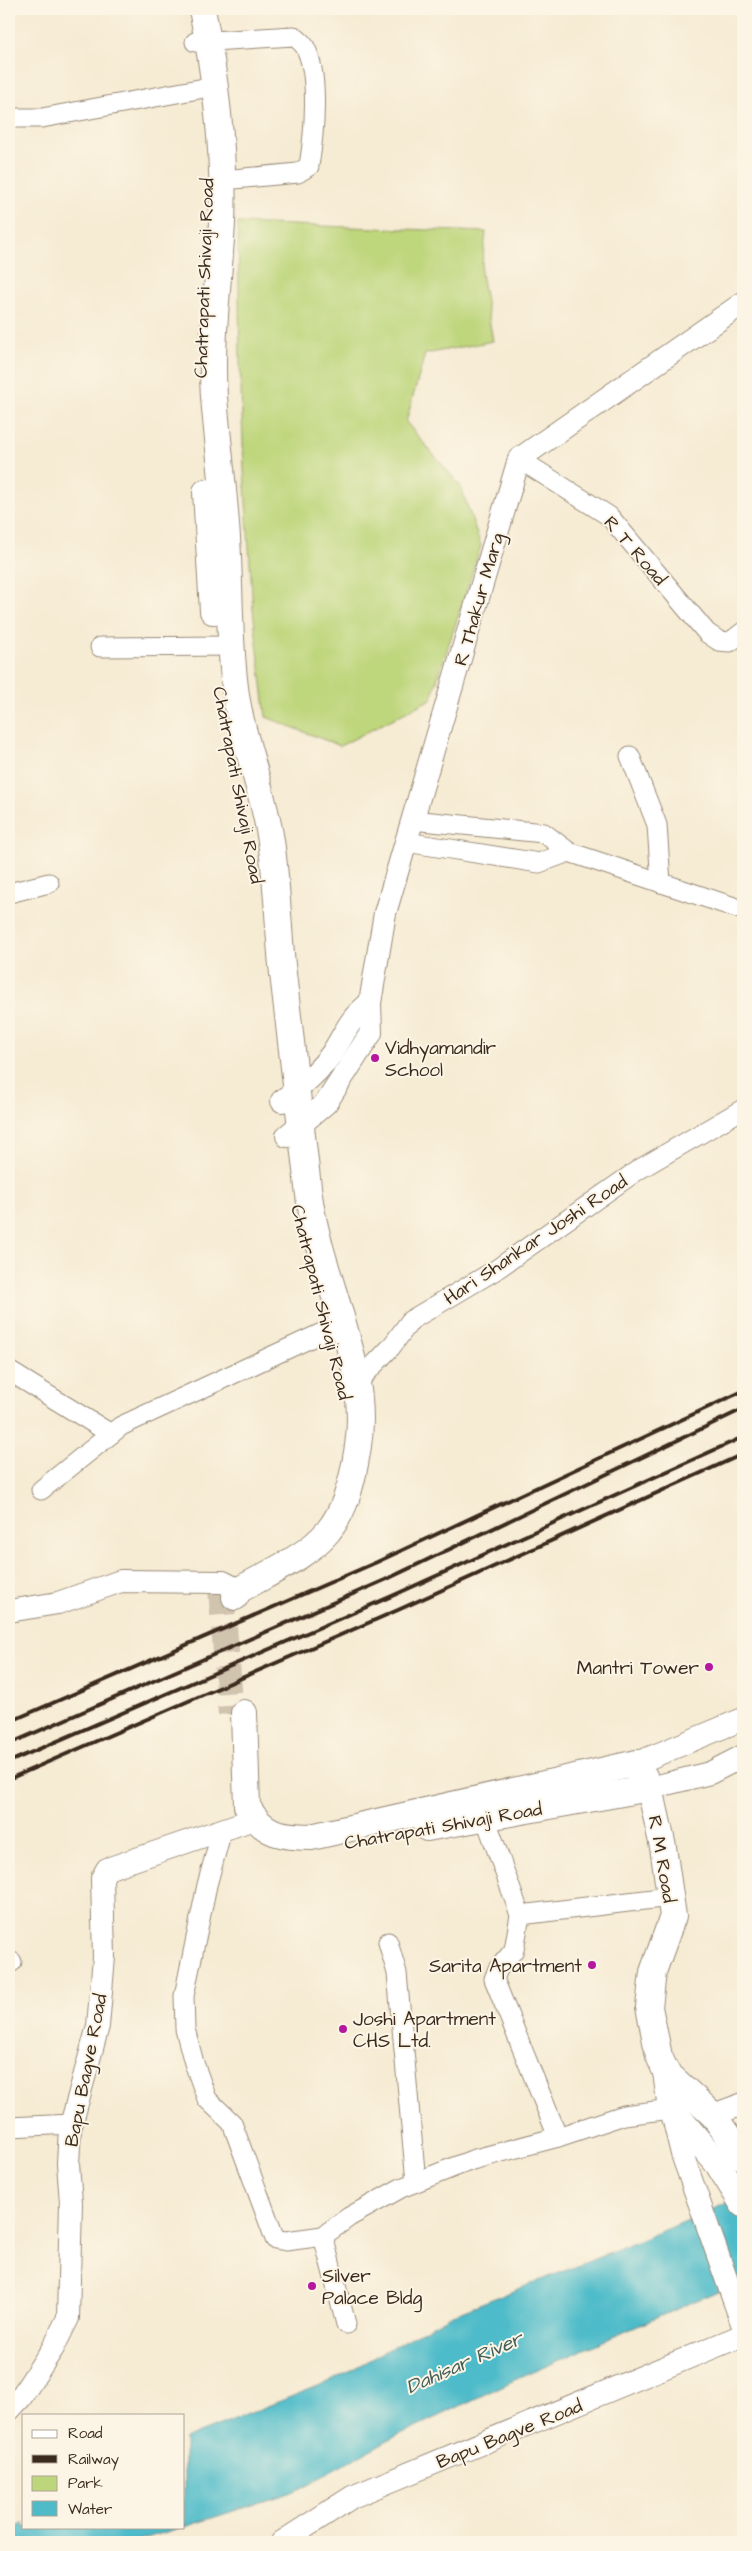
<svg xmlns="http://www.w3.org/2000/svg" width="752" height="2551" font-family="'Architects Daughter',sans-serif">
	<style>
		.green { fill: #bed67b; stroke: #7c804c }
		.water { fill: #4ebbc9; stroke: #447274 }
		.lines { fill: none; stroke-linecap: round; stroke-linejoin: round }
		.secondary-tunnel { stroke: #d1c4af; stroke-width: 26; stroke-dasharray: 26 13; stroke-linecap: butt }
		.minor-casing { stroke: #988a78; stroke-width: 21 }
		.tertiary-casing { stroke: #988a78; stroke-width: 24 }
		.secondary-casing { stroke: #988a78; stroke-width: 28 }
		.minor { stroke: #fff; stroke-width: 19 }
		.tertiary { stroke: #fff; stroke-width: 22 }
		.secondary { stroke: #fff; stroke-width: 26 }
		.rail { stroke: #3b2a1e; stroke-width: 4 }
		.poi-dot { fill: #b5179e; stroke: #fcf5e5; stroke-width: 2 }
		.labels { text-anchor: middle; stroke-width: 4; stroke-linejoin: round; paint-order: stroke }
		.street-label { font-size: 19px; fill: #3b2a1e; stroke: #fcf5e5 }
		.poi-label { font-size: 19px; fill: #3b2a1e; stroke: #fcf5e5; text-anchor: start }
		.water-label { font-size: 20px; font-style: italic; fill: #425d5a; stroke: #fcf5e5 }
	</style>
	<rect width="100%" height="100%" fill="#fcf5e5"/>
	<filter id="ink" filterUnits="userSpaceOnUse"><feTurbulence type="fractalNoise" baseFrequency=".02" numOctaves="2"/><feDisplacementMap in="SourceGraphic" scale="10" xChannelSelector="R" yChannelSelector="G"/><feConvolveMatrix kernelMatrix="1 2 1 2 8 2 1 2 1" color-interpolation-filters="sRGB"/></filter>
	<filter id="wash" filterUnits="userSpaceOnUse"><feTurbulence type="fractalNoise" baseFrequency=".0096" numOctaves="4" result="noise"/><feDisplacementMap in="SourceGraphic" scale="20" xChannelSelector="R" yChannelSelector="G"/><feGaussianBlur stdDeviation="1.12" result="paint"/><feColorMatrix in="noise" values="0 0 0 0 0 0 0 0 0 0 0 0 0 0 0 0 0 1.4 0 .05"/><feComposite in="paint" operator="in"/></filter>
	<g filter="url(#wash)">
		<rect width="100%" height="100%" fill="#f6ebd3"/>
		<path class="green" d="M 238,223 L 486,232 L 481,273 L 493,341 L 425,354 L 406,422 L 461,487 L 481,546 L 431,699 L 340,746 L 266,717 L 253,610 L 244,470 L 240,362 Z"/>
		<g class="water">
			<path d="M 743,2196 L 743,2280 L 519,2378 L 388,2440 L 296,2491 L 184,2527 L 184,2439 L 331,2381 L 451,2315 L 613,2252 Z"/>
			<path d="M 24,2523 L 24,2527 L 183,2527 L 133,2542 L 9,2542 L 9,2532 Z"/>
		</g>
	</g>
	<g filter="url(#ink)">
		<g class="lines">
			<path class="secondary-tunnel" d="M 221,1589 L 231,1714"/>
			<defs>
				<g id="minor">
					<path d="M 195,42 L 294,36 C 297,39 303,43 305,47 C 320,74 314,136 309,166 L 298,173 L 223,180"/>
					<path d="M 9,118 L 42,118 L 215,86"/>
					<path d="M 519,459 L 609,516 L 707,633 L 719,641 L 730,642 L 743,632"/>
					<path d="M 100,647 L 232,646"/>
					<path d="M 630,756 L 657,825 L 661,883"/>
					<path d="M 412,820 L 544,833 L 569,852"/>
					<path d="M 406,842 L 539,863 L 569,852 L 743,910"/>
					<path d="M 9,893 L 49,883"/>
					<path d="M 9,1371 L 111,1434"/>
					<path d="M 351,1389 L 391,1347 L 411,1320 L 494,1271 L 638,1170 L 743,1109"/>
					<path d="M 41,1490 L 121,1426 L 341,1324"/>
					<path d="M 485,1817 L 520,1915 L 514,1950 L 498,1969 L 494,1979 L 558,2137"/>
					<path d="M 222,1830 L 207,1885 L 184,1996 L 185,2029 L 194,2063 L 207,2099 L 232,2123 L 275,2239 L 286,2241 L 323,2236 L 346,2324"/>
					<path d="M 520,1915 L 670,1897"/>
					<path d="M 388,1942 L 397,1973 L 416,2182"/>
					<path d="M 9,1962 L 12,1962"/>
					<path d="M 9,2127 L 72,2124"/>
					<path d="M 323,2236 L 349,2217 L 401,2188 L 472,2160 L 558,2137 L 624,2115 L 671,2109"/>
				</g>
				<g id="tertiary">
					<path d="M 282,1101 C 301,1086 319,1072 333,1052 C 347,1030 348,1020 370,1003"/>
					<path d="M 287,1136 L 326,1103 L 371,1033 L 370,1003 L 385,913 L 519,459 L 743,303"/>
					<path d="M 9,1611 L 58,1603 L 121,1581 L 223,1582 L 239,1590"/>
					<path d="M 637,1763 L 743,1719"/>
					<path d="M 650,1788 L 710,1773 L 743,1756"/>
					<path d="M 671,2109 L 682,2154 L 743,2326"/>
					<path d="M 713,2115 L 743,2104"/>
					<path d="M 9,2410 L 21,2397 L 53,2348 L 68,2318 L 71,2203 L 68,2163 L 70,2129 L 98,2026 L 104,1957 L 102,1878 L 107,1869 L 254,1819"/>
					<path d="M 282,2542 L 352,2497 L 743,2335"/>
				</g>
				<g id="secondary">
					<path d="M 202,9 C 216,80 225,151 222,223 C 219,281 210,339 214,397 C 218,444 224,491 227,538 C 230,585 229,632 234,679 C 239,734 263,786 271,841 C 277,882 278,923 282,965 C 290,1039 300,1113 308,1187 C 317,1273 371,1362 358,1446 C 344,1542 316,1547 239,1590 L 235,1597"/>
					<path d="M 206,492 L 213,611"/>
					<path d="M 244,1713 L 247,1806 C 263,1835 281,1836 311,1837 L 637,1763 L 650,1788 L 663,1847 L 673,1916 L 653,1972 L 649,2007 L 659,2056 L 666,2072 L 671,2109 L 718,2164 L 743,2204"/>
					<path d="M 427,1828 L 650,1788"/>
					<path d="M 666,2072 L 713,2115 L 743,2157"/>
				</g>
			</defs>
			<use href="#minor" class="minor-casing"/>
			<use href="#tertiary" class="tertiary-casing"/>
			<use href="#secondary" class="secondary-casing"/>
			<use href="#minor" class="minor"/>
			<use href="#tertiary" class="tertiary"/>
			<use href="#secondary" class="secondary"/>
			<g class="rail">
				<path d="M 9,1722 L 377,1562 L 743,1391"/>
				<path d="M 9,1744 L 385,1580 L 743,1409"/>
				<path d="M 9,1762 L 392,1596 L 743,1437"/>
				<path d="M 9,1779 L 398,1610 L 743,1454"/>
			</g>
		</g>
	</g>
	<g class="poi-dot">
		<circle cx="375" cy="1058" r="5"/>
		<circle cx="709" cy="1667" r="5"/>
		<circle cx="592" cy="1965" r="5"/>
		<circle cx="343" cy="2029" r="5"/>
		<circle cx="312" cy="2286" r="5"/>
	</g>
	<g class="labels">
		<g class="street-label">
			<text transform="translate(203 278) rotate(-88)" y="7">Chatrapati Shivaji Road</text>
			<text transform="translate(636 550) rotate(49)" y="7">R T Road</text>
			<text transform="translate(478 599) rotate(-74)" y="7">R Thakur Marg</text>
			<text transform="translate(239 785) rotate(79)" y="7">Chatrapati Shivaji Road</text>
			<text transform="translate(535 1239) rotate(-34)" y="7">Hari Shankar Joshi Road</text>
			<text transform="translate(322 1302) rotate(76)" y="7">Chatrapati Shivaji Road</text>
			<text transform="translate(443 1825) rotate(-10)" y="7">Chatrapati Shivaji Road</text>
			<text transform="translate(663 1859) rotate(80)" y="7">R M Road</text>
			<text transform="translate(85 2070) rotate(-79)" y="7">Bapu Bagve Road</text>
			<text transform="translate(509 2433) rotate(-22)" y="7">Bapu Bagve Road</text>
		</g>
		<g class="poi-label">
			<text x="385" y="1054">Vidhyamandir<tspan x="385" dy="22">School</tspan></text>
			<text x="699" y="1674" text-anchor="end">Mantri Tower</text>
			<text x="582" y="1972" text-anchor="end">Sarita Apartment</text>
			<text x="353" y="2025">Joshi Apartment<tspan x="353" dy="22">CHS Ltd.</tspan></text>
			<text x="322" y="2282">Silver<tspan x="322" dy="22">Palace Bldg</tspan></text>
		</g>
		<g class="water-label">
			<text transform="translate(464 2362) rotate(-24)" y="7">Dahisar River</text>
		</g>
	</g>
	<rect width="752" height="2551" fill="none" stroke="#fcf5e5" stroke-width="30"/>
	<rect x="22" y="2414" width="162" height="115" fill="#fcf5e5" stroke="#afa495"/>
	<rect x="32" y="2430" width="25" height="8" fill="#ffffff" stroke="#afa495"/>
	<text x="68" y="2438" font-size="15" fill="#3b2a1e">Road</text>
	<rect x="32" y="2455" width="25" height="8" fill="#3b2a1e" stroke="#afa495"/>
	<text x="68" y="2464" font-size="15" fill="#3b2a1e">Railway</text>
	<rect x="32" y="2476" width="25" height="15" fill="#bed67b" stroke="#afa495"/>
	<text x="68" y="2488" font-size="15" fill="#3b2a1e">Park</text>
	<rect x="32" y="2501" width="25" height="15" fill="#4ebbc9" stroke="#afa495"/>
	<text x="68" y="2514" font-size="15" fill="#3b2a1e">Water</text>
</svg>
